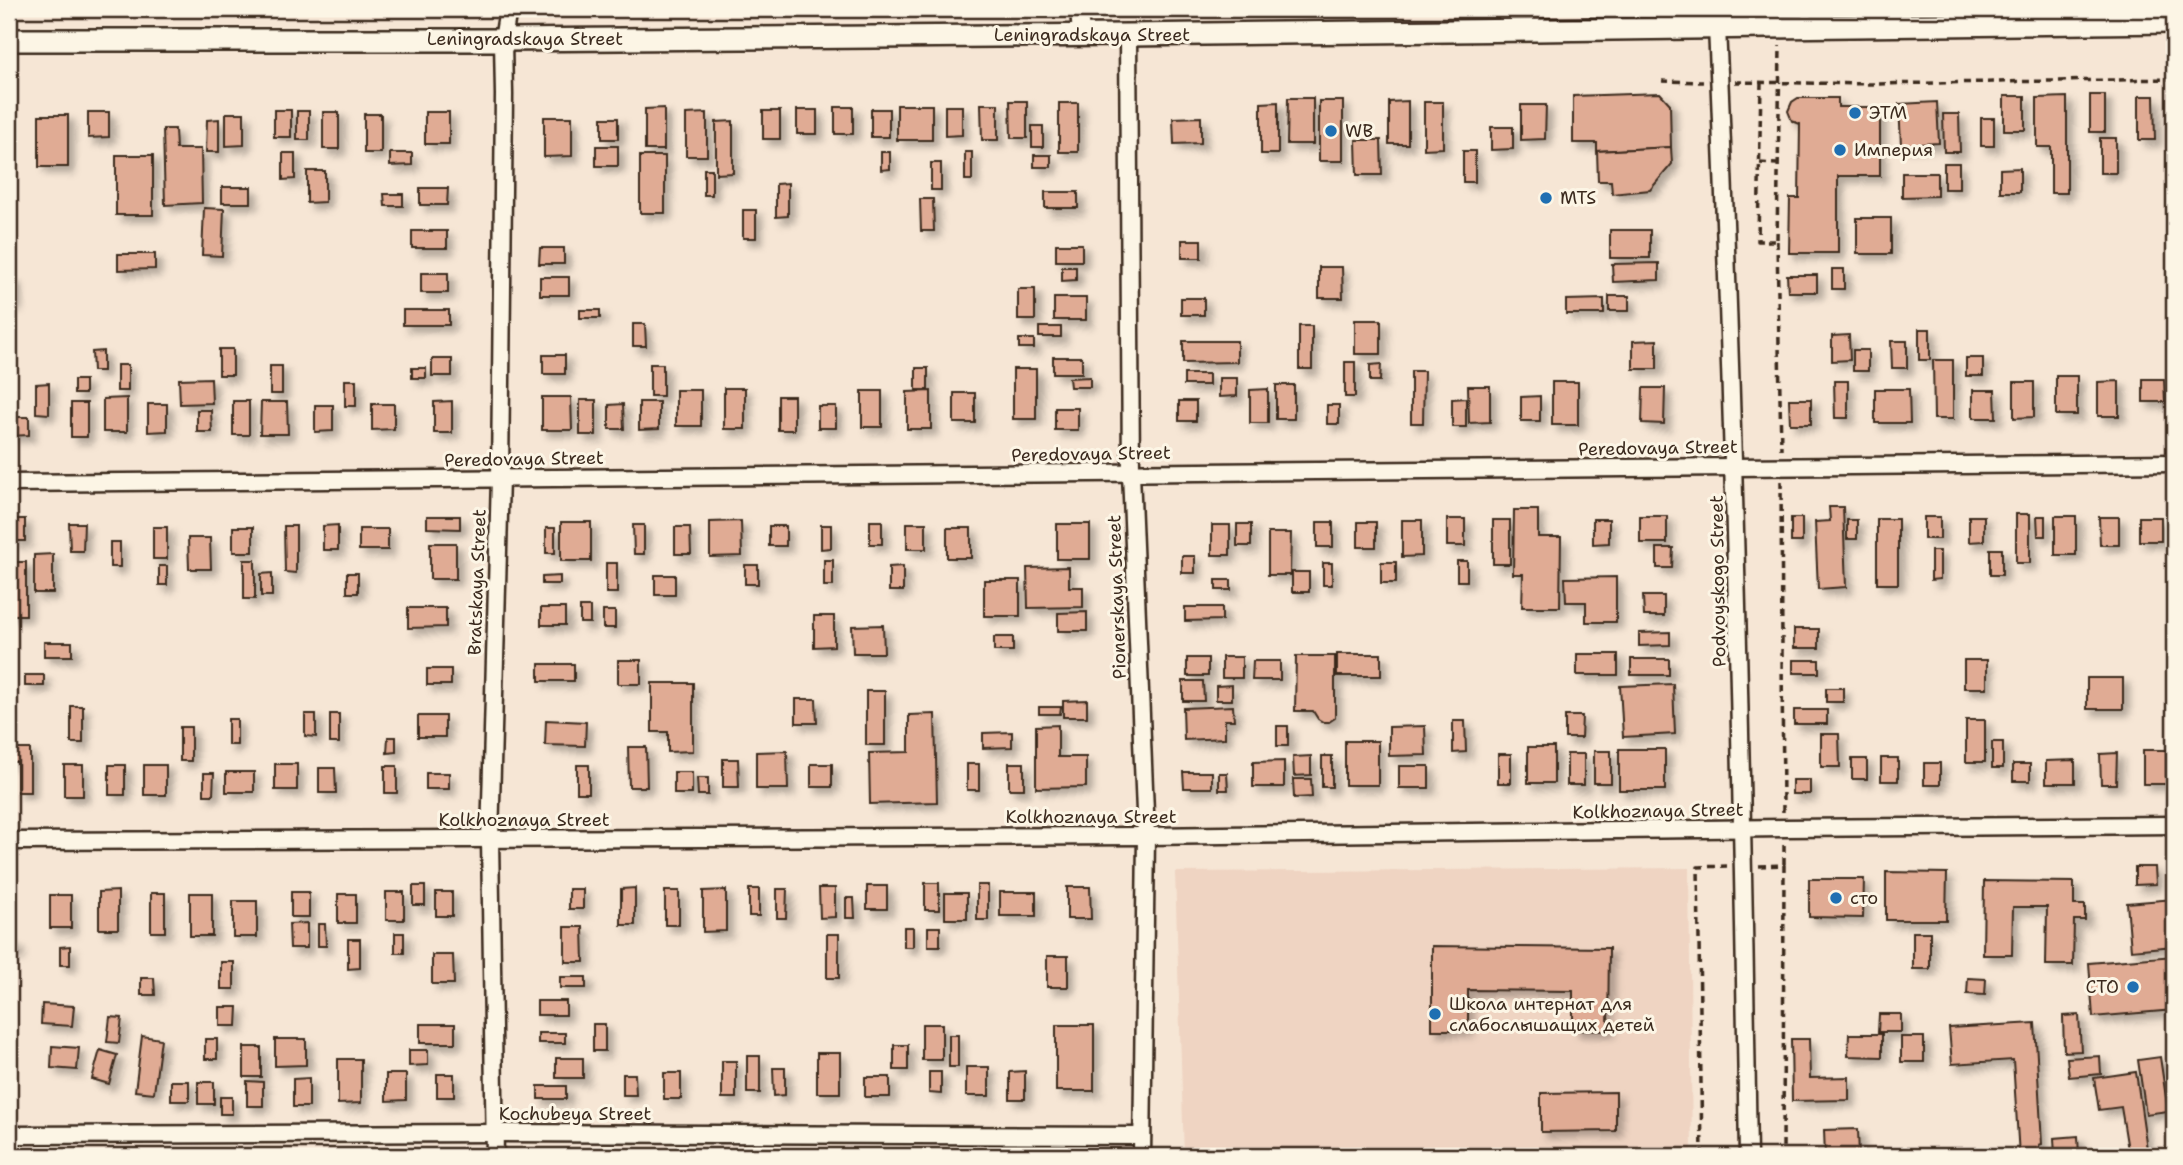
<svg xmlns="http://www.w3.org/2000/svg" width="2183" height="1165" font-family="'Shantell Sans',sans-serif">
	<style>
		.built { fill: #efd4c2 }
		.building { fill: #e0ab94; stroke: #3b2a1e; stroke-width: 2; filter: url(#shadow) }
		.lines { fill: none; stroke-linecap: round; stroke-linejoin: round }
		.lane-casing { stroke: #3b2a1e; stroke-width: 13 }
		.street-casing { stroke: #3b2a1e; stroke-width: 21 }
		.secondary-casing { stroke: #3b2a1e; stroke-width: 26 }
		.path { stroke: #3b2a1e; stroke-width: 3.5; stroke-dasharray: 7 5; stroke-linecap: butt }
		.lane { stroke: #fcf5e5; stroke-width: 8 }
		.street { stroke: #fcf5e5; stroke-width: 16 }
		.secondary { stroke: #fcf5e5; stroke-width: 21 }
		.poi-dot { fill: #1f6fb2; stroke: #fcf5e5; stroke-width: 2.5 }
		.labels { text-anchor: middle; stroke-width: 6; stroke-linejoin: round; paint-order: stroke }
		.street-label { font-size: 18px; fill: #3b2a1e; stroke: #fcf5e5 }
		.poi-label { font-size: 18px; fill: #3b2a1e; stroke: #fcf5e5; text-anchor: start }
	</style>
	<defs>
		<filter id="shadow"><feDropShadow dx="6" dy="6" stdDeviation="3.5" flood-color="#0004"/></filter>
	</defs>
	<rect width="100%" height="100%" fill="#f6e6d5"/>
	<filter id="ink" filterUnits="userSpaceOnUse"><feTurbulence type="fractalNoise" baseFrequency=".0143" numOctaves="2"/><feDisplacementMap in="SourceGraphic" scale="14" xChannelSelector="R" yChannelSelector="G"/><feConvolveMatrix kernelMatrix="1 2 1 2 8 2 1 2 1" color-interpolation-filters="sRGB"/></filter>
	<g filter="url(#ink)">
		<path class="built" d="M 1689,868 L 1692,1156 L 1184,1156 L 1175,872 Z"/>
		<g class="building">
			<path d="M 1660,93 L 1670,104 L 1671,147 L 1597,151 L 1597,143 L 1573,143 L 1573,96 Z"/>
			<rect x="2090" y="95" width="15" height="37"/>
			<rect x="2004" y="96" width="21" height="34"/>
			<path d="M 2139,96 L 2154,96 L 2155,140 L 2139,140 Z"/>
			<path d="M 2067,97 L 2067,193 L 2051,193 L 2051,147 L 2037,147 L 2037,98 Z"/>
			<path d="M 1288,98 L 1313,98 L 1313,144 L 1287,144 Z"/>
			<path d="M 1798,98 L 1838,98 L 1838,107 L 1880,107 L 1880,176 L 1838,176 L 1838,253 L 1789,253 L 1790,198 L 1799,198 L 1800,124 L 1792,121 L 1788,111 L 1792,102 Z"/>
			<path d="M 1010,101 L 1027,101 L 1027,138 L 1011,138 Z"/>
			<rect x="1319" y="101" width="24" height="60"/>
			<path d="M 1408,101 L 1408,144 L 1389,144 L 1389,102 Z"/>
			<path d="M 1278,102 L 1278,154 L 1261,154 L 1261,103 Z"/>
			<path d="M 1424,102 L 1443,102 L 1443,148 L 1424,149 Z"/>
			<path d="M 1937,102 L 1939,143 L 1901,145 L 1899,104 Z"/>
			<rect x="1059" y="103" width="19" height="49"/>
			<path d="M 981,104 L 998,104 L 998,140 L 982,140 Z"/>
			<rect x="897" y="105" width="35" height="35"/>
			<path d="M 1521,105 L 1546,105 L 1545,139 L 1521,140 Z"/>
			<path d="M 945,106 L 962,106 L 962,135 L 945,136 Z"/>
			<rect x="835" y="107" width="18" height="27"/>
			<path d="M 664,108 L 664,150 L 645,150 L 645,109 Z"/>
			<rect x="871" y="109" width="18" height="28"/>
			<rect x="274" y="110" width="17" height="27"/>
			<rect x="797" y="110" width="20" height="24"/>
			<rect x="297" y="111" width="12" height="29"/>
			<rect x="763" y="111" width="17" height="28"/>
			<path d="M 88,112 L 109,112 L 109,137 L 88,138 Z"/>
			<rect x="323" y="112" width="16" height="37"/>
			<rect x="425" y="112" width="24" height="32"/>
			<path d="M 226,113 L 244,113 L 244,145 L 226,146 Z"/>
			<path d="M 707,113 L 707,156 L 686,156 L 686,114 Z"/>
			<rect x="364" y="114" width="17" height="39"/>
			<path d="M 1943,114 L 1959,114 L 1960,152 L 1944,152 Z"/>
			<rect x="39" y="115" width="29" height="52"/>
			<path d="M 544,117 L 572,117 L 572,156 L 544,157 Z"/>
			<path d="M 1201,117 L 1201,143 L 1174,144 L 1173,118 Z"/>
			<rect x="602" y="118" width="16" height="21"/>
			<rect x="1981" y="118" width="13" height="28"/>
			<path d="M 219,119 L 219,152 L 206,152 L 207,120 Z"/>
			<path d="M 733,121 L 733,173 L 716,174 L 716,122 Z"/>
			<rect x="1032" y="126" width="11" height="21"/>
			<path d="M 1491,127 L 1513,127 L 1513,149 L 1491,150 Z"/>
			<path d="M 163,129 L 175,129 L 176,149 L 201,149 L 202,203 L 165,205 Z"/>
			<rect x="2100" y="138" width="16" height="35"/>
			<path d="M 1356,140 L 1381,140 L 1382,175 L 1357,175 Z"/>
			<rect x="596" y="146" width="22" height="20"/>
			<path d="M 1671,147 L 1672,164 L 1650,190 L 1612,194 L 1611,181 L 1598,181 L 1597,151 Z"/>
			<rect x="1463" y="151" width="12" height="31"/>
			<path d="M 881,152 L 890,152 L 890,169 L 881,170 Z"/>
			<rect x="965" y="152" width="7" height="28"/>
			<path d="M 283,153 L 295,153 L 295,179 L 283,180 Z"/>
			<path d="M 390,153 L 412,153 L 412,165 L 390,166 Z"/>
			<rect x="116" y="155" width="37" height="60"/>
			<rect x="1034" y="155" width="17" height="12"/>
			<rect x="640" y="156" width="25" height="57"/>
			<rect x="931" y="163" width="10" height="27"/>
			<rect x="1944" y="163" width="15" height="26"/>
			<path d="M 2020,168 L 2020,192 L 2000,192 L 2000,169 Z"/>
			<rect x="704" y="169" width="8" height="26"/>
			<path d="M 307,171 L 325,171 L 325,202 L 307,203 Z"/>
			<path d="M 1902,173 L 1937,173 L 1937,196 L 1902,197 Z"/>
			<path d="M 788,183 L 788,216 L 776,217 L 776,184 Z"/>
			<rect x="222" y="187" width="29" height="16"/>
			<path d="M 420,188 L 448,188 L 447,205 L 420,205 Z"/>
			<rect x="1045" y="192" width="33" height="16"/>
			<path d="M 384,194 L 403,194 L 403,206 L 385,206 Z"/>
			<path d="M 920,199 L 933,199 L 934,231 L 921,231 Z"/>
			<path d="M 204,208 L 224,209 L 222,256 L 202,255 Z"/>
			<rect x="743" y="210" width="13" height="28"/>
			<rect x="1857" y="218" width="34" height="36"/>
			<rect x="1610" y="230" width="40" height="28"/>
			<rect x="412" y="231" width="35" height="17"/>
			<rect x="1182" y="240" width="19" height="18"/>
			<rect x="1056" y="244" width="26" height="17"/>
			<path d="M 540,248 L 564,248 L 564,264 L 539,264 Z"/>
			<path d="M 118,254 L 155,254 L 155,269 L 118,270 Z"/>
			<path d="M 1659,263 L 1659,280 L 1613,282 L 1612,264 Z"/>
			<path d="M 1062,267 L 1076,267 L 1076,280 L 1062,281 Z"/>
			<path d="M 1319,267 L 1342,267 L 1343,298 L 1319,298 Z"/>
			<rect x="1832" y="269" width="12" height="20"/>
			<rect x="421" y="273" width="27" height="20"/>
			<path d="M 1787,275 L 1817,275 L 1817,292 L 1788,292 Z"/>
			<rect x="540" y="277" width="29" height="18"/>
			<rect x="9" y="279" width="6" height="25"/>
			<rect x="1018" y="289" width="17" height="31"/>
			<rect x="1609" y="296" width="20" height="15"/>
			<rect x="1054" y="298" width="32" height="22"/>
			<rect x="1181" y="298" width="23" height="17"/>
			<path d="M 1604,299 L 1604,314 L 1566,314 L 1566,300 Z"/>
			<rect x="403" y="310" width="46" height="15"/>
			<rect x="580" y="310" width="20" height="8"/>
			<rect x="1355" y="320" width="26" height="34"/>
			<path d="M 633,324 L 645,324 L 646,346 L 633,346 Z"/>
			<rect x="1299" y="326" width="13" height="43"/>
			<rect x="1039" y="327" width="22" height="10"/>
			<rect x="1919" y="329" width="11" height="31"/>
			<path d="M 1849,335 L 1850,360 L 1832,361 L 1832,336 Z"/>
			<rect x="1019" y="339" width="15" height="9"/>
			<path d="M 1657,340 L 1657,369 L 1633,369 L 1633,341 Z"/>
			<path d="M 1183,341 L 1237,341 L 1237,362 L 1183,363 Z"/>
			<path d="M 1891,341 L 1907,341 L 1907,368 L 1892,368 Z"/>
			<rect x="219" y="349" width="14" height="26"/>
			<rect x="1853" y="350" width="15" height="21"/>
			<path d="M 103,351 L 103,371 L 93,371 L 92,352 Z"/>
			<rect x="543" y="355" width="22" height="19"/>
			<rect x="1053" y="357" width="29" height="16"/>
			<rect x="1966" y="358" width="17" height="18"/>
			<rect x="432" y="359" width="20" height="17"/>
			<path d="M 1933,360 L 1953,360 L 1953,419 L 1934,419 Z"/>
			<rect x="1345" y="362" width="10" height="35"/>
			<rect x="650" y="364" width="13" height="32"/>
			<path d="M 1381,364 L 1380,381 L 1370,381 L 1370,365 Z"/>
			<rect x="117" y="365" width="11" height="26"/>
			<rect x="270" y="366" width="12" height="28"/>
			<rect x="412" y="368" width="14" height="10"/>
			<rect x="916" y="368" width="12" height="22"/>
			<rect x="1013" y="369" width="23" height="50"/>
			<path d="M 1411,371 L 1424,371 L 1423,423 L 1411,423 Z"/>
			<rect x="1184" y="374" width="25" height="11"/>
			<rect x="2056" y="376" width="21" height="39"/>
			<path d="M 1090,377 L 1090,387 L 1070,387 L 1069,378 Z"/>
			<path d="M 211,378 L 212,403 L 180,404 L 179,379 Z"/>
			<path d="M 1219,378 L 1237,378 L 1237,396 L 1219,397 Z"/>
			<path d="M 2143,379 L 2164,379 L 2165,402 L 2143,402 Z"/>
			<rect x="74" y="380" width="11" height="14"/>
			<rect x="345" y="380" width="11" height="26"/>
			<path d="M 1834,381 L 1848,381 L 1848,418 L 1835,418 Z"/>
			<path d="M 2119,381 L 2119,416 L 2098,416 L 2098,382 Z"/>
			<rect x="1552" y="382" width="26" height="43"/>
			<path d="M 2014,382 L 2034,382 L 2034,417 L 2014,418 Z"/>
			<path d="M 49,383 L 49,414 L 36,413 L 36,384 Z"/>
			<rect x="1276" y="385" width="18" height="34"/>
			<path d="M 1468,386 L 1490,386 L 1490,422 L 1469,423 Z"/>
			<rect x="724" y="388" width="21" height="41"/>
			<path d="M 1643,388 L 1665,388 L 1664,424 L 1642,423 Z"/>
			<path d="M 1268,389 L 1268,423 L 1250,423 L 1250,390 Z"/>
			<path d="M 1875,389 L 1909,389 L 1910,423 L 1875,423 Z"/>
			<rect x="676" y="390" width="25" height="36"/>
			<path d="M 1973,390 L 1995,390 L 1996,418 L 1973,418 Z"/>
			<rect x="862" y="391" width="20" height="36"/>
			<path d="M 931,391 L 931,429 L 907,429 L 907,392 Z"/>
			<rect x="954" y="393" width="21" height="30"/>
			<rect x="778" y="396" width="16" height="34"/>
			<path d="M 1540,396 L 1540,421 L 1521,421 L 1521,397 Z"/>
			<path d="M 542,397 L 571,397 L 572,430 L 542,430 Z"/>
			<path d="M 127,398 L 127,432 L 103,432 L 103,399 Z"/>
			<path d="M 1466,398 L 1466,427 L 1452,427 L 1452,399 Z"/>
			<path d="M 1789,399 L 1811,399 L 1811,424 L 1790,424 Z"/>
			<rect x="580" y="400" width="16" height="35"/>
			<rect x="233" y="401" width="16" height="34"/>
			<path d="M 452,401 L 452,433 L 434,433 L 434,402 Z"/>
			<rect x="1179" y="401" width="17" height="20"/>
			<path d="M 261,402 L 287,402 L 288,434 L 260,434 Z"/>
			<path d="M 639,402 L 659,402 L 659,429 L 639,430 Z"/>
			<rect x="71" y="403" width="16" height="34"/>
			<path d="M 148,404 L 167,404 L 167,431 L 148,432 Z"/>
			<path d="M 372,404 L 394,404 L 394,429 L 372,430 Z"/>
			<path d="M 623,404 L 624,429 L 609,429 L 609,405 Z"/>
			<path d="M 315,405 L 333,405 L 333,431 L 315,432 Z"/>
			<rect x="1327" y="405" width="12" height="19"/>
			<rect x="818" y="406" width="18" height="22"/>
			<rect x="1055" y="408" width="23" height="22"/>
			<path d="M 197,410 L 211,410 L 212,432 L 197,432 Z"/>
			<path d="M 9,417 L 29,417 L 29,435 L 9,436 Z"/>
			<path d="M 1829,507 L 1843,507 L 1846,587 L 1818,589 L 1815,522 L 1830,521 Z"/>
			<path d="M 1514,510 L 1538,510 L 1538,537 L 1561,537 L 1560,607 L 1522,607 L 1523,574 L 1513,574 Z"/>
			<rect x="2016" y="514" width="14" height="49"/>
			<path d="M 427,516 L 460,516 L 460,529 L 427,528 Z"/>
			<rect x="1640" y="516" width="27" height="27"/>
			<path d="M 1969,516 L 1984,516 L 1984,541 L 1969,542 Z"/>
			<path d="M 2037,516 L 2045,516 L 2045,536 L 2038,536 Z"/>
			<rect x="2055" y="516" width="21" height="39"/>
			<rect x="1924" y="517" width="16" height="22"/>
			<path d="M 2099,517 L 2119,517 L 2119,545 L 2100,545 Z"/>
			<rect x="2139" y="517" width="22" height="24"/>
			<rect x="1791" y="518" width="11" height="24"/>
			<path d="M 11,519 L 25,519 L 25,541 L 12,541 Z"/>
			<rect x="1447" y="519" width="18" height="27"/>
			<path d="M 1593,519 L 1609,519 L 1609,543 L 1593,544 Z"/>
			<rect x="1877" y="519" width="21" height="65"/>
			<path d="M 1402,520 L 1422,520 L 1422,556 L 1402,557 Z"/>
			<rect x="1493" y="520" width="17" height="44"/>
			<rect x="1847" y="520" width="10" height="19"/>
			<path d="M 741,521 L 742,556 L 710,557 L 710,522 Z"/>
			<rect x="870" y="521" width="12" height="23"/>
			<rect x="561" y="522" width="30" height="39"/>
			<rect x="1317" y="522" width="16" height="25"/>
			<rect x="1358" y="522" width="18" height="25"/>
			<path d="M 69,523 L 84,523 L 83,551 L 70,551 Z"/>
			<rect x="907" y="523" width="19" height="26"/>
			<rect x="1057" y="524" width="33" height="35"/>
			<rect x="1237" y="524" width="14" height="22"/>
			<path d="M 338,525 L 338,550 L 323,550 L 323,526 Z"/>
			<path d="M 633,525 L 644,525 L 644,554 L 634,554 Z"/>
			<path d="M 821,525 L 831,525 L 831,548 L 821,549 Z"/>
			<rect x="1212" y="525" width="18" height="30"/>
			<path d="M 284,526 L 296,526 L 296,573 L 285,572 Z"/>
			<rect x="769" y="526" width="17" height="20"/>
			<rect x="153" y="527" width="14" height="32"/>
			<rect x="233" y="527" width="20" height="25"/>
			<path d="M 675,527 L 690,527 L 691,554 L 675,554 Z"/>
			<rect x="546" y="528" width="9" height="25"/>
			<rect x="947" y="528" width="24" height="30"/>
			<rect x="359" y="529" width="29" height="21"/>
			<path d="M 1268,533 L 1291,533 L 1290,575 L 1268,575 Z"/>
			<path d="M 188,538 L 210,538 L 211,569 L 189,569 Z"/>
			<rect x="110" y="542" width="10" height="25"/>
			<rect x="430" y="543" width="26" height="36"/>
			<path d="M 1657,548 L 1673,548 L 1672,568 L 1657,568 Z"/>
			<rect x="1990" y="549" width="12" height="26"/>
			<path d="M 1931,551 L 1940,551 L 1940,579 L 1931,580 Z"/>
			<path d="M 53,554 L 53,593 L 34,593 L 34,555 Z"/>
			<rect x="1182" y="556" width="13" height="17"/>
			<rect x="244" y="560" width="11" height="39"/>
			<rect x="824" y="560" width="9" height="26"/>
			<rect x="1457" y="561" width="10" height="20"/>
			<rect x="9" y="562" width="17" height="53"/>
			<rect x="1381" y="562" width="15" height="21"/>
			<rect x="606" y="563" width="11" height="30"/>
			<rect x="1323" y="563" width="9" height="22"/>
			<rect x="745" y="565" width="13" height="19"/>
			<rect x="159" y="566" width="8" height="19"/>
			<path d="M 903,566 L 903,591 L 889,591 L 889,567 Z"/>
			<path d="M 1069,567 L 1069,587 L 1083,587 L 1083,607 L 1028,608 L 1027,568 Z"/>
			<rect x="1292" y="572" width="17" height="20"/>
			<path d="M 272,573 L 272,596 L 261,596 L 261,574 Z"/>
			<rect x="347" y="573" width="11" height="20"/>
			<rect x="655" y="575" width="20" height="20"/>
			<path d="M 560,576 L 560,584 L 542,584 L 542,577 Z"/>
			<path d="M 1616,577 L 1616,622 L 1586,622 L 1586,602 L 1566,602 L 1565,578 Z"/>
			<rect x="984" y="580" width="36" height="36"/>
			<rect x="1216" y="580" width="15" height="10"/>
			<path d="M 1643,596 L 1664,596 L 1664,616 L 1644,616 Z"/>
			<rect x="580" y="607" width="10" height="16"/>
			<path d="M 1185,607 L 1222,607 L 1222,620 L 1185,621 Z"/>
			<path d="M 408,608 L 446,608 L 446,627 L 408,628 Z"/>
			<rect x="541" y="608" width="24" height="17"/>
			<rect x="603" y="611" width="12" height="17"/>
			<path d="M 1087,612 L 1087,631 L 1058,631 L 1058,613 Z"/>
			<path d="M 814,616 L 834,616 L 834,646 L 814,647 Z"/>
			<path d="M 883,625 L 884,653 L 853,653 L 852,626 Z"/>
			<rect x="1794" y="629" width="25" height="19"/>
			<path d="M 1670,632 L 1670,645 L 1639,646 L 1639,633 Z"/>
			<rect x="994" y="637" width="19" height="14"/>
			<rect x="44" y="642" width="28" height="14"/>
			<rect x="1337" y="654" width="44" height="22"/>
			<rect x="1577" y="654" width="41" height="21"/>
			<path d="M 1296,656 L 1335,656 L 1335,718 L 1329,722 L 1323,722 L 1318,719 L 1313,711 L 1295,711 Z"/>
			<rect x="1222" y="657" width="20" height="21"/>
			<rect x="1187" y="658" width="21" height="18"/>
			<rect x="1631" y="659" width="38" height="16"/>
			<rect x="618" y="660" width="23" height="24"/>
			<rect x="1793" y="660" width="26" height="13"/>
			<rect x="1964" y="660" width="23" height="28"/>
			<path d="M 1253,661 L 1280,661 L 1280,680 L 1252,680 Z"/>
			<rect x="539" y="664" width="35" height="17"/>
			<rect x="427" y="669" width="24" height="16"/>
			<rect x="25" y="675" width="19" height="11"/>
			<rect x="2087" y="678" width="36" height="31"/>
			<path d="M 1183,681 L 1203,681 L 1204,701 L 1183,701 Z"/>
			<path d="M 652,683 L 693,683 L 693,751 L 668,752 L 668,732 L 652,732 Z"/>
			<path d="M 1673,684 L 1675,734 L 1623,737 L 1620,686 Z"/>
			<path d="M 1232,685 L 1232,700 L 1216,700 L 1216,686 Z"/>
			<rect x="1826" y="688" width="17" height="14"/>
			<rect x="866" y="691" width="19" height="54"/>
			<path d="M 796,699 L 816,699 L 817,723 L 796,723 Z"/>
			<path d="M 1087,700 L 1087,717 L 1063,717 L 1063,701 Z"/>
			<rect x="71" y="706" width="12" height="37"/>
			<path d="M 1233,706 L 1234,720 L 1225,720 L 1225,738 L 1184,740 L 1183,708 Z"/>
			<path d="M 1039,707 L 1061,707 L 1060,714 L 1039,714 Z"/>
			<rect x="1794" y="710" width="33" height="14"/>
			<path d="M 305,714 L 316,714 L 316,737 L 305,736 Z"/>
			<rect x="330" y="714" width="9" height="29"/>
			<path d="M 935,714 L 937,802 L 870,804 L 869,753 L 909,752 L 909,715 Z"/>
			<rect x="418" y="716" width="27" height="21"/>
			<path d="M 1565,716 L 1582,716 L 1581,738 L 1565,738 Z"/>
			<rect x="228" y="719" width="9" height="26"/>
			<path d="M 546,720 L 586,722 L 585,746 L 545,745 Z"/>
			<rect x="1966" y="720" width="19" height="42"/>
			<path d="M 1453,721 L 1465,721 L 1466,752 L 1453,753 Z"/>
			<path d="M 1058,725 L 1058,757 L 1086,757 L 1086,787 L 1036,788 L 1036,726 Z"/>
			<rect x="1277" y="726" width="11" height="20"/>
			<path d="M 1425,726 L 1426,755 L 1389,756 L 1389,727 Z"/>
			<rect x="180" y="727" width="11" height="34"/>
			<path d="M 1012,732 L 1012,747 L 983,748 L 983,733 Z"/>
			<path d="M 1821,734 L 1839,734 L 1840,767 L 1821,767 Z"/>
			<path d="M 388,737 L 396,737 L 396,752 L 387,753 Z"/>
			<rect x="1345" y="741" width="33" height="44"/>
			<rect x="1992" y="742" width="11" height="26"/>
			<path d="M 628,747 L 646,747 L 647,787 L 629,787 Z"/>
			<rect x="1528" y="747" width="26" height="36"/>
			<path d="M 9,749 L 30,749 L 30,792 L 17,792 L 17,762 L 9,762 Z"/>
			<rect x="1619" y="749" width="46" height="41"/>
			<rect x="2143" y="750" width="23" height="34"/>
			<path d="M 787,751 L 788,789 L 756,789 L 756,752 Z"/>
			<rect x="1594" y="751" width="17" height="32"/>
			<path d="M 2117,753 L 2116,784 L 2101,784 L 2100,754 Z"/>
			<rect x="1498" y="754" width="13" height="29"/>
			<rect x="1567" y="754" width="17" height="31"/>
			<path d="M 1311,756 L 1311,775 L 1294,776 L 1293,757 Z"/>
			<rect x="1322" y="756" width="10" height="31"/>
			<rect x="1881" y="758" width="17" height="23"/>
			<path d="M 723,759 L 738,759 L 739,787 L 723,787 Z"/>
			<rect x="1852" y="759" width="15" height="20"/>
			<path d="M 2075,760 L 2075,783 L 2046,783 L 2046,761 Z"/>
			<path d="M 1284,761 L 1284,787 L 1253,787 L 1253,762 Z"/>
			<rect x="1009" y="763" width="15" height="26"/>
			<rect x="1924" y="763" width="16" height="22"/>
			<rect x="275" y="764" width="22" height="26"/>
			<rect x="811" y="764" width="21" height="23"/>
			<rect x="967" y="764" width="12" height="26"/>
			<rect x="2013" y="764" width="17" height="17"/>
			<rect x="64" y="765" width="19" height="31"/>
			<rect x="109" y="765" width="16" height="30"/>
			<rect x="144" y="765" width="22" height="30"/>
			<rect x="577" y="765" width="12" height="28"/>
			<rect x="385" y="766" width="12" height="27"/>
			<rect x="1399" y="766" width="30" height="22"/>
			<path d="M 319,768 L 335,768 L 336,793 L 319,793 Z"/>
			<rect x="226" y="772" width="28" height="20"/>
			<rect x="674" y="772" width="18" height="22"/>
			<path d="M 1183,772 L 1212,772 L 1212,788 L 1184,788 Z"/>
			<path d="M 204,773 L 214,773 L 213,795 L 204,795 Z"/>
			<rect x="426" y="773" width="23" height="16"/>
			<path d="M 1219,773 L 1227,773 L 1228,790 L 1219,790 Z"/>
			<path d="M 697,778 L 708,778 L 708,795 L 698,795 Z"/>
			<path d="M 1293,779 L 1311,779 L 1312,797 L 1294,798 Z"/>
			<rect x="1792" y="780" width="18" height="14"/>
			<path d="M 2135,867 L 2155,867 L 2156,884 L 2135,885 Z"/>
			<path d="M 1886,872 L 1947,873 L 1946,920 L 1886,920 Z"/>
			<path d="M 1809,879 L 1864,879 L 1863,918 L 1809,917 Z"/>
			<path d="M 1984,881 L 2074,882 L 2074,905 L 2085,905 L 2085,920 L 2074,920 L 2073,965 L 2046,965 L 2047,907 L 2013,907 L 2012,955 L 1983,955 Z"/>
			<rect x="925" y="883" width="14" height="27"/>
			<rect x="977" y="885" width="11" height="35"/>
			<rect x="413" y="886" width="12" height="19"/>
			<rect x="867" y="886" width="20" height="23"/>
			<path d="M 1067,887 L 1090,887 L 1091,919 L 1067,919 Z"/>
			<path d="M 635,888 L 635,925 L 621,925 L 621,889 Z"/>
			<path d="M 819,888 L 835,888 L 835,917 L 820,918 Z"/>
			<rect x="569" y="889" width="14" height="20"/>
			<rect x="749" y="889" width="10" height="27"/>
			<path d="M 777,889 L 787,889 L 786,918 L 777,918 Z"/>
			<path d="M 726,890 L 726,931 L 703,932 L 703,891 Z"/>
			<path d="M 118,891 L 118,929 L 99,929 L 99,892 Z"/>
			<rect x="665" y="891" width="14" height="34"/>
			<rect x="291" y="892" width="18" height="25"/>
			<rect x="386" y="892" width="18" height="28"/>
			<rect x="436" y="892" width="16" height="24"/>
			<rect x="1000" y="892" width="36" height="24"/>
			<rect x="151" y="893" width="14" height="39"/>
			<rect x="190" y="893" width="22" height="43"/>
			<rect x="945" y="893" width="22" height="26"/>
			<rect x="338" y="894" width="18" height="29"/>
			<rect x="50" y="895" width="21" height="33"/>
			<path d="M 846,898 L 854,898 L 855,918 L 846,918 Z"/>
			<path d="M 2174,899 L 2174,946 L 2131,950 L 2127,903 Z"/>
			<rect x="233" y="901" width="24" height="36"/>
			<path d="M 307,923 L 307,948 L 290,948 L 289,924 Z"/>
			<path d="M 318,924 L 325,924 L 326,946 L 318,946 Z"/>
			<path d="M 565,927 L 583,927 L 584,962 L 565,962 Z"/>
			<rect x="904" y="927" width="9" height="20"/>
			<rect x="928" y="927" width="12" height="19"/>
			<rect x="1913" y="932" width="17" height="37"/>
			<rect x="395" y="933" width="9" height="20"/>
			<rect x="827" y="934" width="12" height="44"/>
			<path d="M 348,939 L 360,939 L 360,968 L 348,969 Z"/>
			<rect x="9" y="943" width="8" height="10"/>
			<path d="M 70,946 L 70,965 L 60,965 L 60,947 Z"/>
			<path d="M 1432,946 L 1609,948 L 1608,1031 L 1573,1030 L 1573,991 L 1468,990 L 1468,1030 L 1432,1030 Z"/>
			<path d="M 432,955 L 453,955 L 454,984 L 432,984 Z"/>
			<rect x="1047" y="956" width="21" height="31"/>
			<path d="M 2174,956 L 2174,1010 L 2093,1017 L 2089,963 Z"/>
			<rect x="221" y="962" width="13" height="27"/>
			<rect x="560" y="977" width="26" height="11"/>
			<path d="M 141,978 L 154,978 L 155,995 L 141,995 Z"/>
			<path d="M 1968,978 L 1986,979 L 1985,995 L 1967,994 Z"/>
			<rect x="537" y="1001" width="29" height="14"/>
			<path d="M 42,1004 L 74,1006 L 72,1026 L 41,1024 Z"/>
			<path d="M 220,1007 L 238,1007 L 237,1026 L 220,1026 Z"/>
			<path d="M 1879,1014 L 1901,1014 L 1901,1032 L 1878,1032 Z"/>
			<path d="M 2079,1015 L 2081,1051 L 2064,1052 L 2063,1016 Z"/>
			<path d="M 110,1017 L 122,1018 L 119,1043 L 107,1042 Z"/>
			<path d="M 2035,1023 L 2042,1144 L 2039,1145 L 2040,1156 L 2019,1156 L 2013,1060 L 1952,1064 L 1949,1028 Z"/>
			<rect x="420" y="1024" width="35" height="19"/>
			<rect x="593" y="1024" width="12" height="27"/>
			<rect x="922" y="1024" width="20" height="36"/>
			<rect x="1056" y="1025" width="38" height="66"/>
			<rect x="538" y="1033" width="27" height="10"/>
			<path d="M 1849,1034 L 1882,1034 L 1882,1057 L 1848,1056 Z"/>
			<rect x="949" y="1035" width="9" height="32"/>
			<path d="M 142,1036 L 161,1039 L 154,1093 L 135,1091 Z"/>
			<rect x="1901" y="1037" width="23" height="25"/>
			<rect x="205" y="1039" width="12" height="20"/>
			<path d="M 275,1039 L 306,1039 L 306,1065 L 275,1066 Z"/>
			<path d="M 1791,1039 L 1809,1039 L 1810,1078 L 1849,1077 L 1849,1100 L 1792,1101 Z"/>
			<rect x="894" y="1045" width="14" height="25"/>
			<path d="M 52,1046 L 79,1048 L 77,1070 L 51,1068 Z"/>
			<rect x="244" y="1047" width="17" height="30"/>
			<path d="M 100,1050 L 117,1055 L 109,1084 L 92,1079 Z"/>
			<path d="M 409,1050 L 428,1050 L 428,1065 L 409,1066 Z"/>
			<rect x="817" y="1053" width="23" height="40"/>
			<rect x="747" y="1056" width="13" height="37"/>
			<path d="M 2100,1056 L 2101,1074 L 2069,1077 L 2067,1058 Z"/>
			<path d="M 2160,1057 L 2168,1111 L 2146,1114 L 2138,1060 Z"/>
			<rect x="556" y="1058" width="27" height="20"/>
			<path d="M 338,1059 L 361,1059 L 361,1103 L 338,1104 Z"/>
			<rect x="722" y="1061" width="14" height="37"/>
			<rect x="966" y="1067" width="23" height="29"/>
			<path d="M 773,1068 L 785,1068 L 785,1095 L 774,1096 Z"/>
			<path d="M 1025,1071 L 1025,1099 L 1010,1099 L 1010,1072 Z"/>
			<path d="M 929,1072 L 941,1072 L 941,1094 L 929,1093 Z"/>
			<path d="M 2136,1072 L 2148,1156 L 2129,1156 L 2121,1107 L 2099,1110 L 2094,1078 Z"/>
			<rect x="664" y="1073" width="17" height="26"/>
			<path d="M 386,1074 L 406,1074 L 406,1100 L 386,1101 Z"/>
			<rect x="437" y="1074" width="17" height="23"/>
			<path d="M 623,1074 L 635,1074 L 636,1095 L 623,1095 Z"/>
			<rect x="865" y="1077" width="25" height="20"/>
			<path d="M 309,1078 L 309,1107 L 293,1107 L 293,1079 Z"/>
			<rect x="171" y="1081" width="18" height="20"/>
			<path d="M 247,1081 L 263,1082 L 263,1106 L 247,1106 Z"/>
			<rect x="198" y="1082" width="16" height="22"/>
			<rect x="538" y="1086" width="28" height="13"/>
			<path d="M 1616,1092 L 1616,1131 L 1541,1132 L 1541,1093 Z"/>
			<rect x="220" y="1097" width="12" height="17"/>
			<path d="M 1858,1129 L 1859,1156 L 1825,1156 L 1824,1130 Z"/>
			<path d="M 2078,1136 L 2079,1156 L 2055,1156 L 2054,1138 Z"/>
		</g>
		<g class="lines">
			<defs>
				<path id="lane" d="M 1806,9 L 1807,25"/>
				<g id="street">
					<path d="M 1079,9 L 1081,35"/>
					<path d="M 1706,9 L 1717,27 C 1734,404 1742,780 1748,1156"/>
					<path d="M 1128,35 L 1131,473 L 1146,836 L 1142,1156"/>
					<path d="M 9,483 L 2174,463"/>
					<path d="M 9,841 L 1146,836 L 1784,828 L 2174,825"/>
					<path d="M 9,1135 L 496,1133 L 1142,1136"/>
					<path d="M 495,1156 L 490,839 L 500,478 L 504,95 L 503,40 L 508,9"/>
				</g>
				<path id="secondary" d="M 9,40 L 503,40 L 1128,35 L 2174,22"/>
			</defs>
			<use href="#lane" class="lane-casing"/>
			<use href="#street" class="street-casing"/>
			<use href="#secondary" class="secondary-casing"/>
			<g class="path">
				<path d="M 1662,81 L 1703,82"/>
				<path d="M 1735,82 L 1875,84 L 2174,79"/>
				<path d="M 1761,82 L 1758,241 L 1777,241 L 1780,46"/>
				<path d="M 1760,163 L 1778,164"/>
				<path d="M 1777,241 L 1781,449"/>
				<path d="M 1781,481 L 1783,813"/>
				<path d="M 1784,845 L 1784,865"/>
				<path d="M 1759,866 L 1784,865 L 1783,1156"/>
				<path d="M 1702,1156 L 1698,867 L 1727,866"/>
			</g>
			<use href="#lane" class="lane"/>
			<use href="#street" class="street"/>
			<use href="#secondary" class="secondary"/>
		</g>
	</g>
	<g class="poi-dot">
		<circle cx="1855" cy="113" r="7"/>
		<circle cx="1331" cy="131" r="7"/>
		<circle cx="1840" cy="150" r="7"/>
		<circle cx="1546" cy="198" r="7"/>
		<circle cx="1836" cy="898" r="7"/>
		<circle cx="2133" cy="987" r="7"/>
		<circle cx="1435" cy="1014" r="7"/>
	</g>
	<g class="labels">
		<g class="street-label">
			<text x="1092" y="41">Leningradskaya Street</text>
			<text x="525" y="45">Leningradskaya Street</text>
			<text transform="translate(1658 448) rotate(-1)" y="6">Peredovaya Street</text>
			<text transform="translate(1091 454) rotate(-1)" y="6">Peredovaya Street</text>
			<text transform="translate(524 459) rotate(-1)" y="6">Peredovaya Street</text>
			<text transform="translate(1718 581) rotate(-91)" y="6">Podvoyskogo Street</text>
			<text transform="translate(477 582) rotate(-88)" y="6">Bratskaya Street</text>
			<text transform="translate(1117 597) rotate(-92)" y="6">Pionerskaya Street</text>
			<text transform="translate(1658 811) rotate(-1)" y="6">Kolkhoznaya Street</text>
			<text x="1091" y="823">Kolkhoznaya Street</text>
			<text x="524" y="826">Kolkhoznaya Street</text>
			<text x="575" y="1120">Kochubeya Street</text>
		</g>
		<g class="poi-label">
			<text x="1869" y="119">ЭТМ</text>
			<text x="1345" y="137">WB</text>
			<text x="1854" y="156">Империя</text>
			<text x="1560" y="204">MTS</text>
			<text x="1850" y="904">сто</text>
			<text x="2119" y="993" text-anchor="end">СТО</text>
			<text x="1449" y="1010">Школа интернат для<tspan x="1449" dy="21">слабослышащих детей</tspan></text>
		</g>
	</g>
	<rect width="2183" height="1165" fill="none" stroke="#fcf5e5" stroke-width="35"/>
	<rect x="18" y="18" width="2148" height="1130" fill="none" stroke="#3b2a1e" stroke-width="2.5" filter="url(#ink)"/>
</svg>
